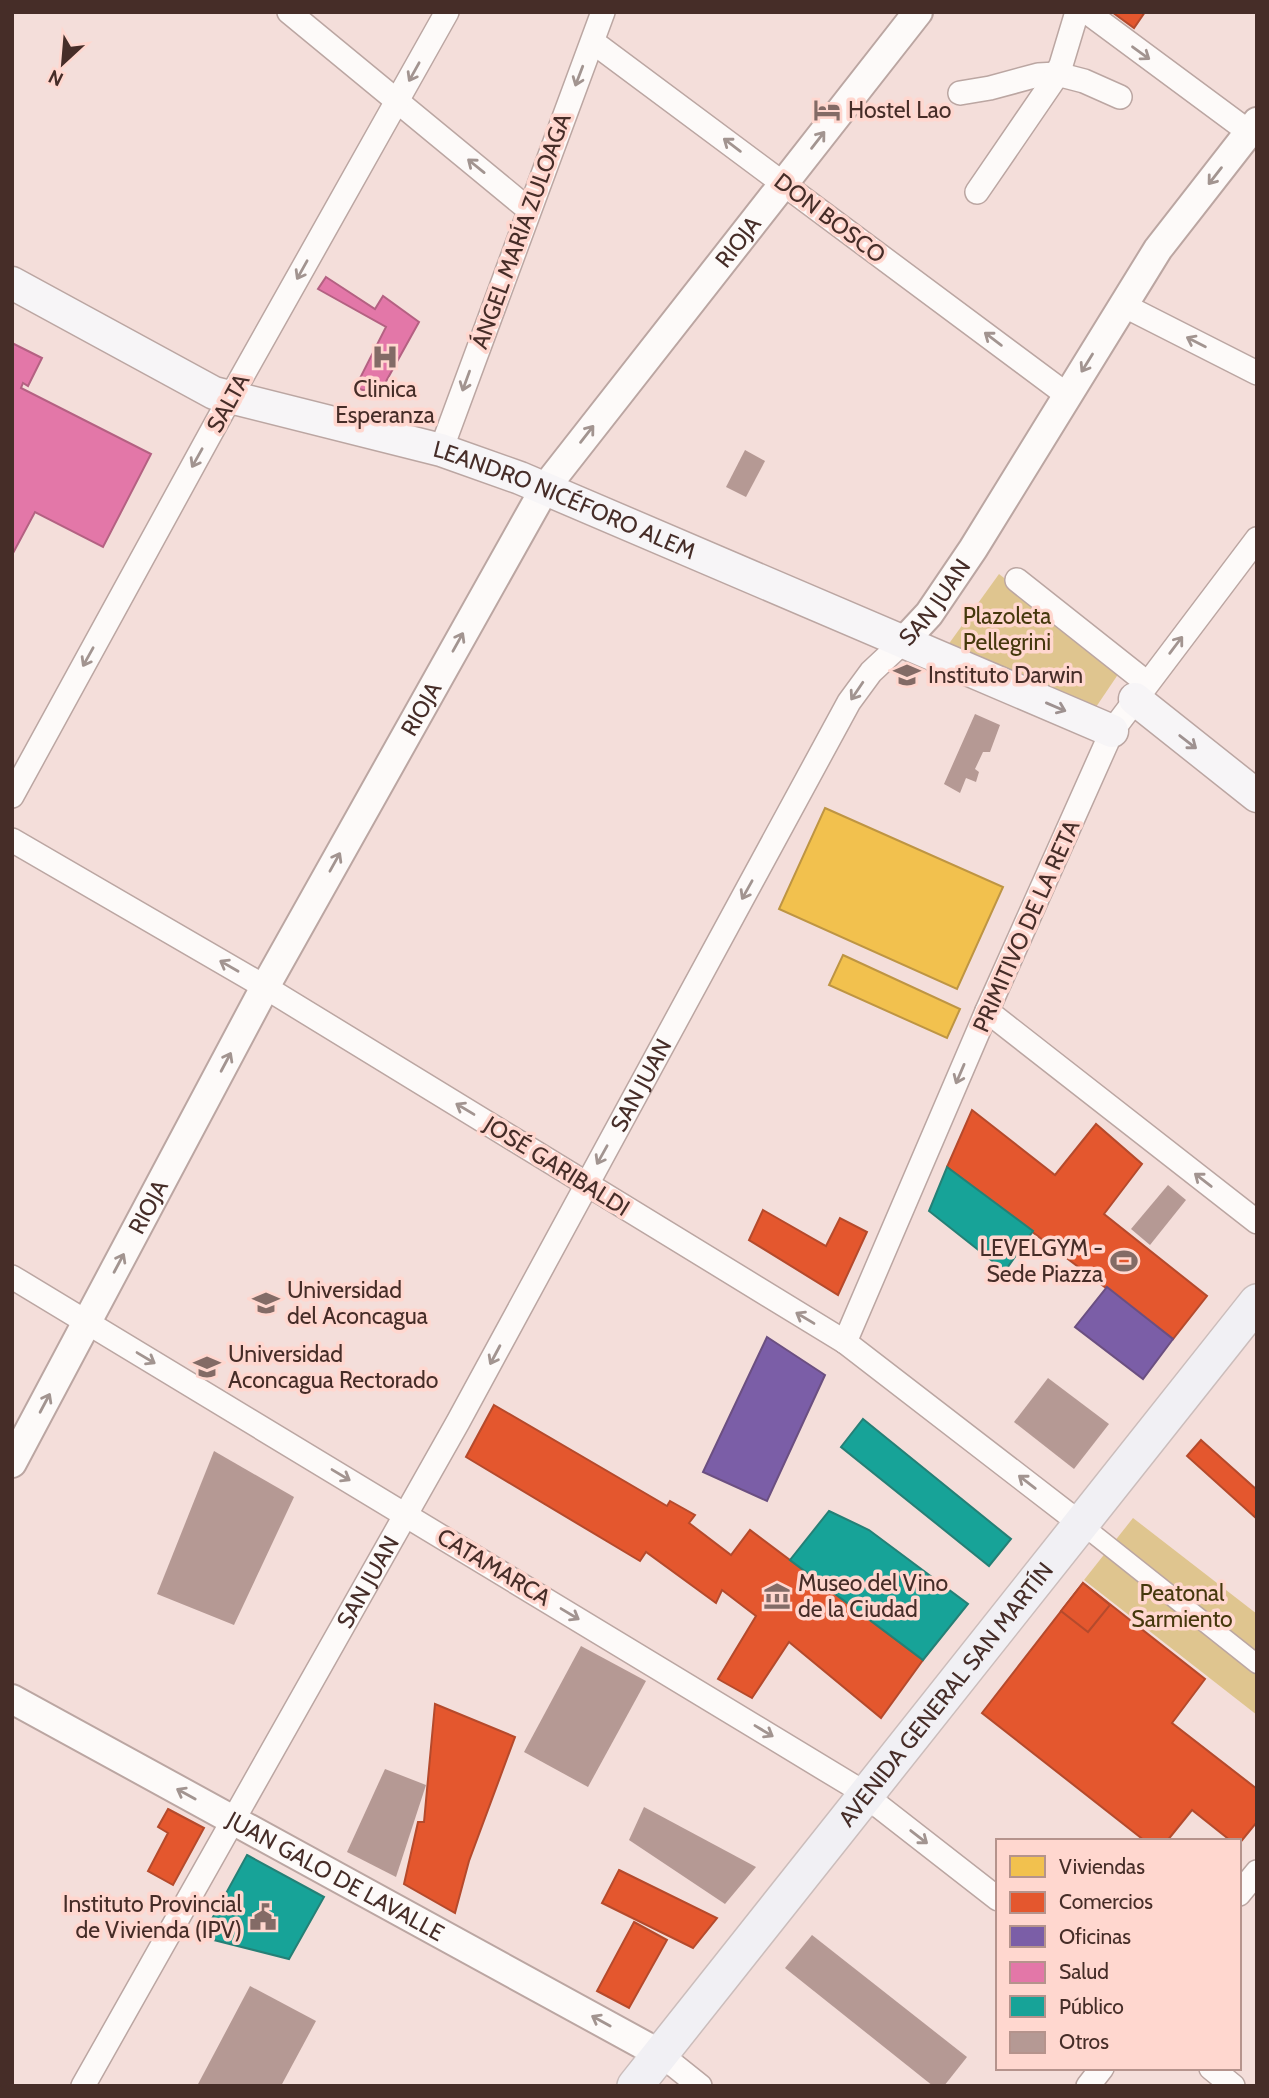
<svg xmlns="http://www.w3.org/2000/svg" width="1269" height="2098" font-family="Cabin,sans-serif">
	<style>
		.green { fill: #dfc58f }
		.homes { fill: #f2c14e; stroke: #be9543; stroke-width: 2 }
		.shops { fill: #e4572e; stroke: #b54a2c; stroke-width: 2 }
		.offices { fill: #7b5ea7; stroke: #6b4f81; stroke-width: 2 }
		.health { fill: #e377a8; stroke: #b46182; stroke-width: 2 }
		.public { fill: #17a398; stroke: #258076; stroke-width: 2 }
		.building { fill: #b59994 }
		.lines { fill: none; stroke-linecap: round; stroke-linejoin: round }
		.pedestrian-casing { stroke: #bba6a2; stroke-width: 21 }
		.minor-casing { stroke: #bba6a2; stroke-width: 26 }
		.tertiary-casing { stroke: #bba6a2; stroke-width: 32 }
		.secondary-casing { stroke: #bba6a2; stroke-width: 35 }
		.primary-casing { stroke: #cbbdbb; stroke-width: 38 }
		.pedestrian { stroke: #fdfaf9; stroke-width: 18 }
		.minor { stroke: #fdfaf9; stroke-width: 23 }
		.tertiary { stroke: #fdfaf9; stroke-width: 28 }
		.secondary { stroke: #f7f5f7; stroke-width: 32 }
		.primary { stroke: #f1f0f4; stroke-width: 35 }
		.oneway { stroke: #a29490 }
		.oneway2 { stroke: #9e9190 }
		.labels { text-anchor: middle; stroke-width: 7; stroke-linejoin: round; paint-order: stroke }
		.poi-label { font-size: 23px; fill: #462d28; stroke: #ffd7cf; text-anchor: start }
		.street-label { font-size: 23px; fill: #462d28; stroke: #ffd7cf }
		.park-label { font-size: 23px; fill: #45380c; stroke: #ffd7cf }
	</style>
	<rect width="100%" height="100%" fill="#f4deda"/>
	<g class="green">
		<path d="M 999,574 L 1121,670 L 1094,710 L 948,645 Z"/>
		<path d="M 1133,1518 L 1257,1614 L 1257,1715 L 1084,1580 Z"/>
	</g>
	<g class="homes">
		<path d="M 825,808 L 1003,887 L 957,989 L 779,909 Z"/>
		<path d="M 843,955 L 960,1009 L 947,1038 L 829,985 Z"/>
	</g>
	<g class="shops">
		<path d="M 1112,12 L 1145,12 L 1134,28 Z"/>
		<path d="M 972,1110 L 1055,1175 L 1096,1124 L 1142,1164 L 1104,1214 L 1207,1296 L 1173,1339 L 947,1167 Z"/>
		<path d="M 763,1210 L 826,1246 L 840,1218 L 867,1232 L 838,1295 L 749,1240 Z"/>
		<path d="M 494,1405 L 667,1506 L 670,1501 L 695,1515 L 689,1523 L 731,1555 L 750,1530 L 923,1660 L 881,1718 L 789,1642 L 752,1698 L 718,1679 L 756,1616 L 722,1590 L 716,1603 L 646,1552 L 640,1561 L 466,1457 Z"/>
		<path d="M 1201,1440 L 1257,1490 L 1257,1519 L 1187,1456 Z"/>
		<path d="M 1083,1583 L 1205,1679 L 1172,1723 L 1257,1789 L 1257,1822 L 1239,1844 L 1239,1841 L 1231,1841 L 1192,1810 L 1167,1841 L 1145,1841 L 982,1713 Z"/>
		<path d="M 1083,1583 L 1110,1605 L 1088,1632 L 1061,1611 Z"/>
		<path d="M 435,1704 L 515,1737 L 469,1861 L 455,1913 L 404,1884 L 418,1822 L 424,1822 Z"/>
		<path d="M 168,1809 L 204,1828 L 173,1885 L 148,1871 L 168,1833 L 158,1827 Z"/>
		<path d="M 619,1870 L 717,1918 L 693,1948 L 602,1903 Z"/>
		<path d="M 634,1922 L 667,1940 L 629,2008 L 597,1991 Z"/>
	</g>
	<g class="offices">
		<path d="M 1107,1287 L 1173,1339 L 1143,1379 L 1075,1327 Z"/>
		<path d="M 767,1337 L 825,1375 L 767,1501 L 703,1472 Z"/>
	</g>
	<g class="health">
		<path d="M 326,277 L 375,309 L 383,296 L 419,322 L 379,394 L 355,388 L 386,327 L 318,289 Z"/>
		<path d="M 12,343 L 42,358 L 28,386 L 23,383 L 21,388 L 151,454 L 103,547 L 35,512 L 12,555 Z"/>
	</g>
	<g class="public">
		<path d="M 947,1167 L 1033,1231 L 1005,1271 L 929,1211 Z"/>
		<path d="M 863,1419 L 1011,1539 L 989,1566 L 841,1447 Z"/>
		<path d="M 829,1511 L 869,1530 L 968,1604 L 923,1660 L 790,1560 Z"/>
		<path d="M 247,1855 L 324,1897 L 289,1959 L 202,1937 Z"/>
	</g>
	<g class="building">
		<path d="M 745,450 L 765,461 L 746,497 L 726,487 Z"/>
		<path d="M 975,714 L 1000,725 L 990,752 L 983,752 L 975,769 L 979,772 L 976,782 L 966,778 L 960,793 L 944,784 Z"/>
		<path d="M 1168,1185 L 1186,1200 L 1150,1245 L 1131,1229 Z"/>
		<path d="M 1048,1378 L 1109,1424 L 1074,1469 L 1014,1422 Z"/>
		<path d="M 214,1451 L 294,1497 L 234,1625 L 157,1594 Z"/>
		<path d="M 581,1646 L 646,1681 L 588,1787 L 524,1752 Z"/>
		<path d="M 385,1769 L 426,1785 L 396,1877 L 347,1852 Z"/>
		<path d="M 644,1807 L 756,1867 L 725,1904 L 629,1840 Z"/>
		<path d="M 812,1935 L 967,2057 L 944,2086 L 933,2086 L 785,1968 Z"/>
		<path d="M 250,1986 L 316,2021 L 281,2086 L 197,2086 Z"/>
	</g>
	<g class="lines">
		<defs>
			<path id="pedestrian" d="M 1081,1524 L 1257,1664"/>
			<g id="minor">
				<path d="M 289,12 L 528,209"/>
				<path d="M 1087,12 L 1249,132"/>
				<path d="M 593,42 L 1067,395"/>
				<path d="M 960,93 L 990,88 L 1038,75 L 1057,74 L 1084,81 L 1120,97"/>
				<path d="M 977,192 L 1053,81 L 1061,65 L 1077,12"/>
				<path d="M 1123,305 L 1257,373"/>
				<path d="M 441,450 L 603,12"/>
				<path d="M 1017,580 L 1147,683"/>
				<path d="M 12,796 L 230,398 L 447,12"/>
				<path d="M 12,840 L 265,987 L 845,1342 L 1081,1524"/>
				<path d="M 987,1011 L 1257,1222"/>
				<path d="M 12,1277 L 853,1786 L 998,1899"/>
				<path d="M 845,1342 L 987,1011 L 1112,731 L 1257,539"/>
				<path d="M 1239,1894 L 1257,1872"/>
				<path d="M 660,2054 L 700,2086"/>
				<path d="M 1211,2068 L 1233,2086"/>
				<path id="s1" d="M 83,2086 L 458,1422 L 849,702 L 871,672 L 903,642"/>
				<path d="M 1088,2086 L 1102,2068"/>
			</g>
			<g id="tertiary">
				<path id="s2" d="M 903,642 L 929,614 L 973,549 L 1158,249 L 1257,122"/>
				<path id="s3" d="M 12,1463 L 265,987 L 545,488 L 918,12"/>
				<path id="s4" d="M 12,1699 L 660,2054"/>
			</g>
			<g id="secondary">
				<path id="s5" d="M 12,283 L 214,393 L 441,450 L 520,478 L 1112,731"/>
				<path d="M 1135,699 L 1257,796"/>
			</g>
			<g id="primary">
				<path id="s6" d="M 635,2086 L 1257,1302"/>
			</g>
		</defs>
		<use href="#pedestrian" class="pedestrian-casing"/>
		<use href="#minor" class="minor-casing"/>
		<use href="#tertiary" class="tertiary-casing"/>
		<use href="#secondary" class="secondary-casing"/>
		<use href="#primary" class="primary-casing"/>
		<use href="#pedestrian" class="pedestrian"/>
		<use href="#minor" class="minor"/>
		<use href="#tertiary" class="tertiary"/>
		<use href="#secondary" class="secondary"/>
		<use href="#primary" class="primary"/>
	</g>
	<defs><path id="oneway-shaft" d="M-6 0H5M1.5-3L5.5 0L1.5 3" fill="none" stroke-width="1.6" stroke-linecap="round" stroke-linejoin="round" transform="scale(1.75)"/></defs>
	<g class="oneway">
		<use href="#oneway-shaft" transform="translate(1141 53) rotate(36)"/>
		<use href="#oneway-shaft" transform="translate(414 72) rotate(119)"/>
		<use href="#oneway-shaft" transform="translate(579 76) rotate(111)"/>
		<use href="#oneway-shaft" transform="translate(818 140) rotate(-52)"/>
		<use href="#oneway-shaft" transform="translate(732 145) rotate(-143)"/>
		<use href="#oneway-shaft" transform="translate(476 166) rotate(-141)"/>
		<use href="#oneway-shaft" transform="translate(1215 176) rotate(128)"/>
		<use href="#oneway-shaft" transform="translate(302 270) rotate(119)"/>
		<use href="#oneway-shaft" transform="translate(993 339) rotate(-143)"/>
		<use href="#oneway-shaft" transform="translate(1196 342) rotate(-153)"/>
		<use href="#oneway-shaft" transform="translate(1087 363) rotate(122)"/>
		<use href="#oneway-shaft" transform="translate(466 381) rotate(110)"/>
		<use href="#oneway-shaft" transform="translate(587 434) rotate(-52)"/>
		<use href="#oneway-shaft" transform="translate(197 458) rotate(119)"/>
		<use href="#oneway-shaft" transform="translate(458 642) rotate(-61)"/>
		<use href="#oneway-shaft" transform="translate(1176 645) rotate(-53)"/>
		<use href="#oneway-shaft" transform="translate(88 657) rotate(119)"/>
		<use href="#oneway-shaft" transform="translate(857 691) rotate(124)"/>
		<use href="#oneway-shaft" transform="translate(335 862) rotate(-61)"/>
		<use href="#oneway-shaft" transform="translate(747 890) rotate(119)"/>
		<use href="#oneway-shaft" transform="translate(229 966) rotate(-150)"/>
		<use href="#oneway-shaft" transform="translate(226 1062) rotate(-62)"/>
		<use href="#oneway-shaft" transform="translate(960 1074) rotate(113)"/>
		<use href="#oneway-shaft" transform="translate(465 1109) rotate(-149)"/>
		<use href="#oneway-shaft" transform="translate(602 1155) rotate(119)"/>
		<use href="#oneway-shaft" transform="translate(1203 1180) rotate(-142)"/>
		<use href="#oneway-shaft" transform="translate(119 1263) rotate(-62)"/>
		<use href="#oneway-shaft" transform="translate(805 1318) rotate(-149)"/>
		<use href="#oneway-shaft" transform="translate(495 1355) rotate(118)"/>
		<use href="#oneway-shaft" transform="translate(146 1358) rotate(31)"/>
		<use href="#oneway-shaft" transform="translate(45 1403) rotate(-62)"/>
		<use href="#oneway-shaft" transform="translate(341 1475) rotate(31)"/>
		<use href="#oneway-shaft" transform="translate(1027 1482) rotate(-142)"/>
		<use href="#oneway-shaft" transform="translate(570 1614) rotate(31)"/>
		<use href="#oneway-shaft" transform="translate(764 1731) rotate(31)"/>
		<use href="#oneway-shaft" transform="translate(186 1794) rotate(-151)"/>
		<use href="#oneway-shaft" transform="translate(919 1837) rotate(38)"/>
		<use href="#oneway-shaft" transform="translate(601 2021) rotate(-151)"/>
	</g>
	<g class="oneway2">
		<use href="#oneway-shaft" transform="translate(1056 707) rotate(23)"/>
		<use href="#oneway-shaft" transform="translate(1188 742) rotate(38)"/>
	</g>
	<defs>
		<symbol id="hotel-bare" viewBox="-9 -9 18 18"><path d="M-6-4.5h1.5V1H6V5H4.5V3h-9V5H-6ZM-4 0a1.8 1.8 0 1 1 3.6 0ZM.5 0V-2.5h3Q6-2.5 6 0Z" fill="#836b66" stroke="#ffd7cf" stroke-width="2.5" paint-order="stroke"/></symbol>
		<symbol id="hospital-bare" viewBox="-9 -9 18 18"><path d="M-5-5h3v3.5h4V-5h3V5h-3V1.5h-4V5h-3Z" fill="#836b66" stroke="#ffd7cf" stroke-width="2.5" paint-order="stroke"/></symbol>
		<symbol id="university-bare" viewBox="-9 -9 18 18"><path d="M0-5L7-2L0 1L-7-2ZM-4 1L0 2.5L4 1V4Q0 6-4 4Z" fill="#836b66" stroke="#ffd7cf" stroke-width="2.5" paint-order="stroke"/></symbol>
		<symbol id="stadium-bare" viewBox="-9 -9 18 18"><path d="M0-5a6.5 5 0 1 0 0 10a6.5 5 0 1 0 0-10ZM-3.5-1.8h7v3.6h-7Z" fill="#836b66" stroke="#ffd7cf" stroke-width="2.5" paint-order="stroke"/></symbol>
		<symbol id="museum-bare" viewBox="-9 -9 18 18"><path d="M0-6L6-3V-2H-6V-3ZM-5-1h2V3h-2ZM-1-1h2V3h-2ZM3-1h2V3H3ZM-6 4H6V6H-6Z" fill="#836b66" stroke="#ffd7cf" stroke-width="2.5" paint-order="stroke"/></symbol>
		<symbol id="civic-bare" viewBox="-9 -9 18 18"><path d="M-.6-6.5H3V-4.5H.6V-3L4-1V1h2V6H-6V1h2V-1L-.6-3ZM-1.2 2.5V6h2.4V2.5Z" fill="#836b66" stroke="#ffd7cf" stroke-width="2.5" paint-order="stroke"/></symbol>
	</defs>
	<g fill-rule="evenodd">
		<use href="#hotel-bare" x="808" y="91" width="38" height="38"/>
		<use href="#hospital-bare" x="366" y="338" width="38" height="38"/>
		<use href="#university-bare" x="888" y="656" width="38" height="38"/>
		<use href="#stadium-bare" x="1105" y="1242" width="38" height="38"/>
		<use href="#university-bare" x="247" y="1284" width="38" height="38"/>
		<use href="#university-bare" x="188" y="1348" width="38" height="38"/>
		<use href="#museum-bare" x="758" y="1577" width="38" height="38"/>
		<use href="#civic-bare" x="244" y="1898" width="38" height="38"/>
	</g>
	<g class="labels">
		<g class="poi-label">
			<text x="848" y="118">Hostel Lao</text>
			<text x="385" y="397" text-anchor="middle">Clinica<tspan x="385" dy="26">Esperanza</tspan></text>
			<text x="928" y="683">Instituto Darwin</text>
			<text x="1103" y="1256" text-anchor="end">LEVELGYM -<tspan x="1103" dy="26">Sede Piazza</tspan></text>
			<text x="287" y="1298">Universidad<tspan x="287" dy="26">del Aconcagua</tspan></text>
			<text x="228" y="1362">Universidad<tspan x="228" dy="26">Aconcagua Rectorado</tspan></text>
			<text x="798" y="1591">Museo del Vino<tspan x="798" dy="26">de la Ciudad</tspan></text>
			<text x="242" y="1912" text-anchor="end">Instituto Provincial<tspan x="242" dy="26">de Vivienda (IPV)</tspan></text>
		</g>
		<g class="street-label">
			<text transform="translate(830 218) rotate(37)" y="8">DON BOSCO</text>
			<text transform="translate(521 231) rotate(-70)" y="8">ÁNGEL MARÍA ZULOAGA</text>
			<text dy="8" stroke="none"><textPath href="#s3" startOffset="1424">RIOJA</textPath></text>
			<text transform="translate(228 403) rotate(-61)" y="8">SALTA</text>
			<text dy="8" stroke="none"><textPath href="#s5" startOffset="597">LEANDRO NICÉFORO ALEM</textPath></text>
			<text dy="8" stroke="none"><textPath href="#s2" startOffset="51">SAN JUAN</textPath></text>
			<text dy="8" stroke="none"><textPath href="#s3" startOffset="858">RIOJA</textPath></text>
			<text transform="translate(1026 926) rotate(-66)" y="8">PRIMITIVO DE LA RETA</text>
			<text dy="8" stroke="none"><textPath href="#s1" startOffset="1146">SAN JUAN</textPath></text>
			<text transform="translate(557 1166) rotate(32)" y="8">JOSÉ GARIBALDI</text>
			<text dy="8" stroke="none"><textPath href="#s3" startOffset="290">RIOJA</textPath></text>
			<text transform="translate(494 1567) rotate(31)" y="8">CATAMARCA</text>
			<text dy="8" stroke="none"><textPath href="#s1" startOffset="579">SAN JUAN</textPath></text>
			<text dy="8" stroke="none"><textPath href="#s6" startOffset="500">AVENIDA GENERAL SAN MARTÍN</textPath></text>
			<text dy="8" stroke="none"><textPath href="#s4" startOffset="369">JUAN GALO DE LAVALLE</textPath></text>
		</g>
		<g class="park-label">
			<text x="1007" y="624">Plazoleta<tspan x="1007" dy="26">Pellegrini</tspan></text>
			<text x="1182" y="1601">Peatonal<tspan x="1182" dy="26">Sarmiento</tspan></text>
		</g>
	</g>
	<rect width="1269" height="2098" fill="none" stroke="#462d28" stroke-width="28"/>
	<rect x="996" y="1839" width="245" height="231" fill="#ffd7cf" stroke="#b5938c" stroke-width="2"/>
	<rect x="1010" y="1856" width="35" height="21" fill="#f2c14e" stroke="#b5938c" stroke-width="2"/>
	<text x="1059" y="1874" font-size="21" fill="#462d28">Viviendas</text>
	<rect x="1010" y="1892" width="35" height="21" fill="#e4572e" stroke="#b5938c" stroke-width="2"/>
	<text x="1059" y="1909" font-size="21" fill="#462d28">Comercios</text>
	<rect x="1010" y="1926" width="35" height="21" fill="#7b5ea7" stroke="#b5938c" stroke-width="2"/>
	<text x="1059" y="1944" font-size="21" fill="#462d28">Oficinas</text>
	<rect x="1010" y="1962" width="35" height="21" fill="#e377a8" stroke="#b5938c" stroke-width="2"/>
	<text x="1059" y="1979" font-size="21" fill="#462d28">Salud</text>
	<rect x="1010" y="1996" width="35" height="21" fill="#17a398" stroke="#b5938c" stroke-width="2"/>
	<text x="1059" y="2014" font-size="21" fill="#462d28">Público</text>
	<rect x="1010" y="2032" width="35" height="21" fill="#b59994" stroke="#b5938c" stroke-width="2"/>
	<text x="1059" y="2049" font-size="21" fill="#462d28">Otros</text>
	<g transform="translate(63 63) rotate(206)" stroke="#ffd7cf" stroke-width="5" paint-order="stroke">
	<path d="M0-5L12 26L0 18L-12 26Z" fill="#462d28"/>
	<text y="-10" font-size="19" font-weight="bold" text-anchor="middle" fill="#462d28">N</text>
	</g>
</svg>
